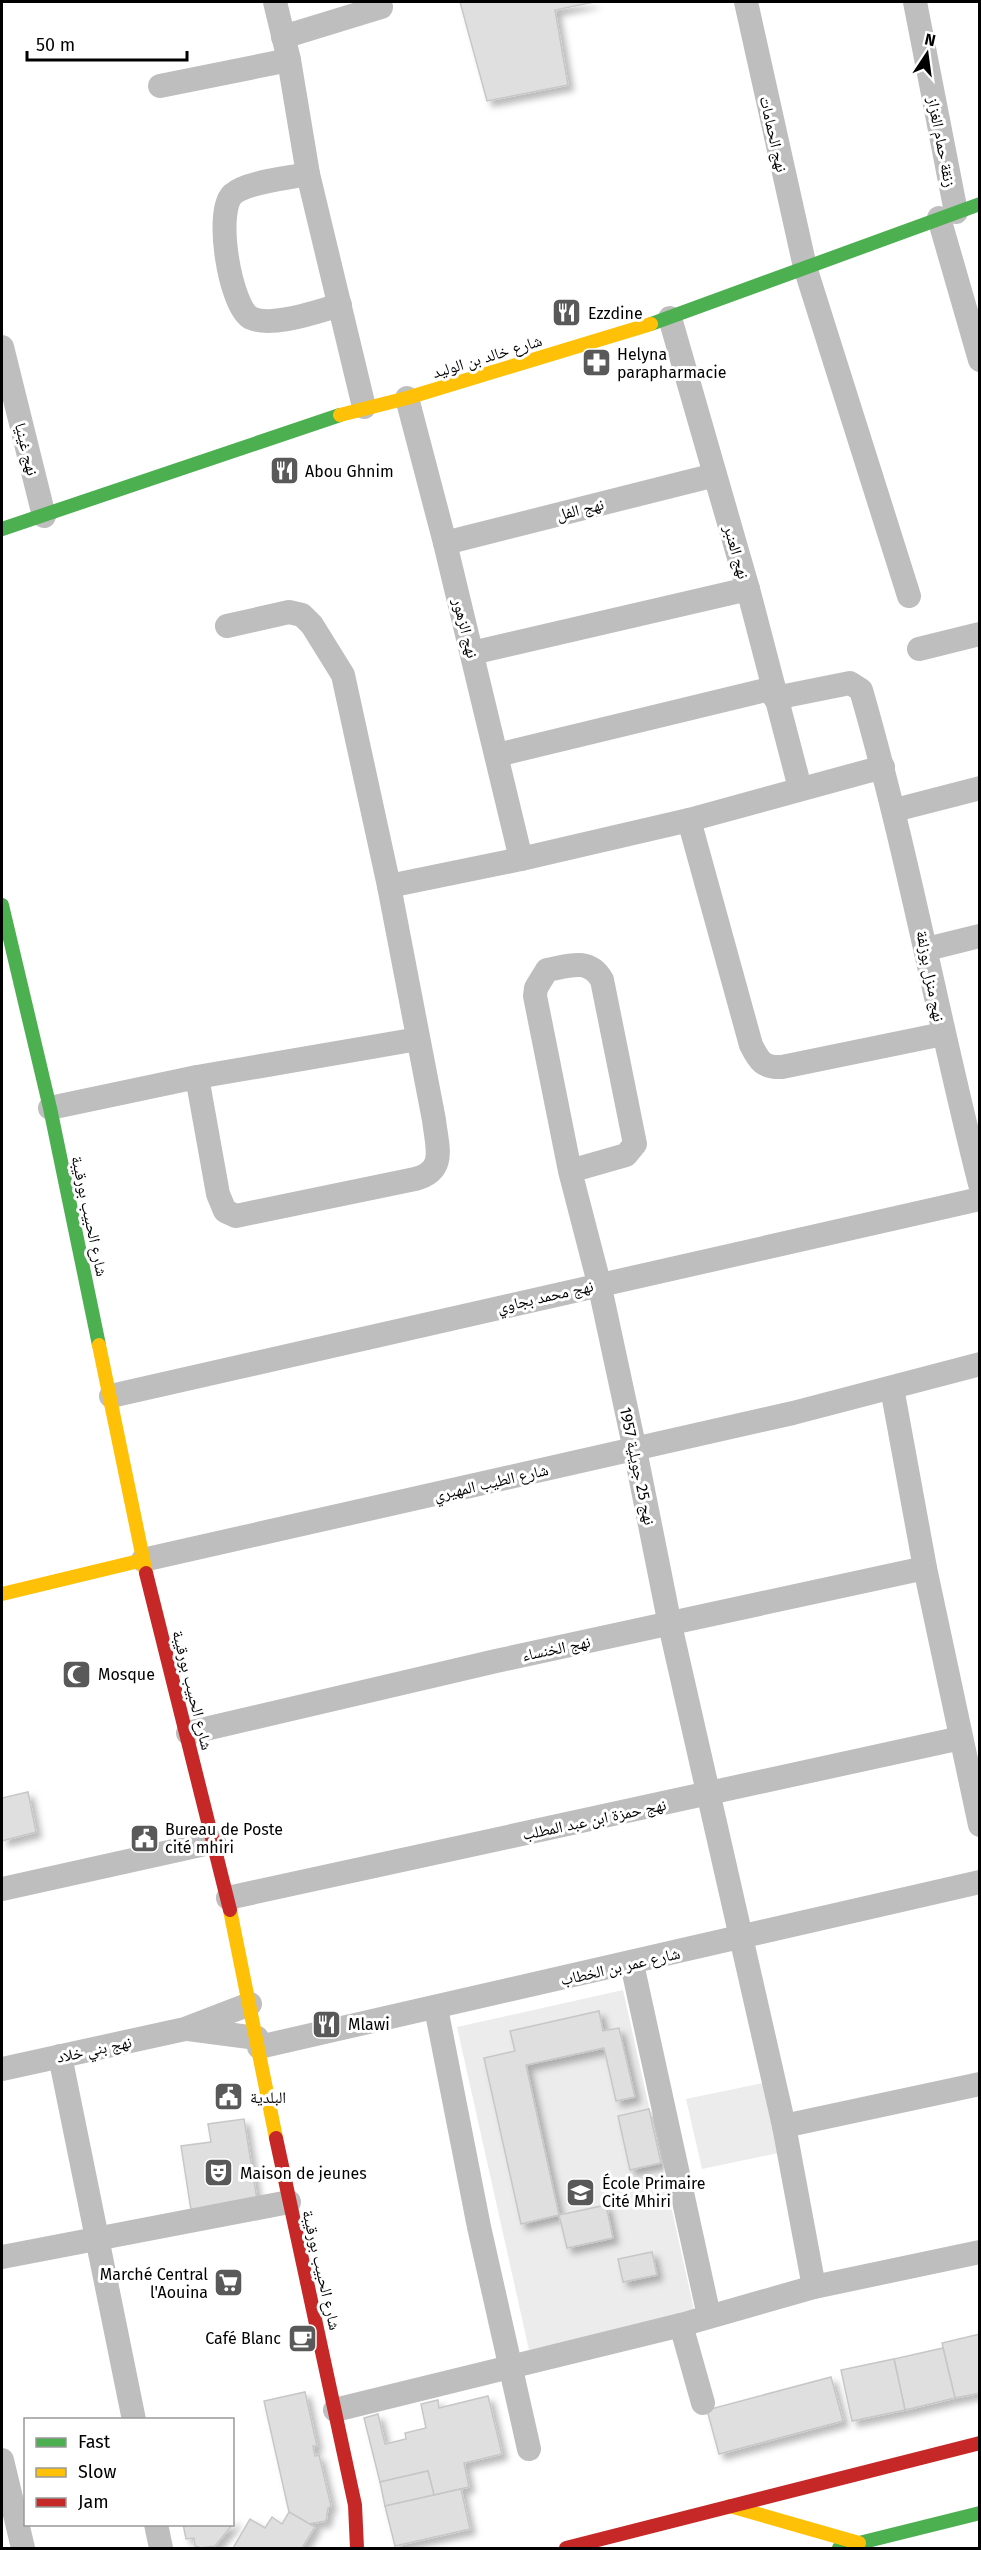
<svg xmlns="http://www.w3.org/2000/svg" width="981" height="2550" font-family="'Fira Sans','Noto Naskh Arabic',sans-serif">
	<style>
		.green { fill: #ececec }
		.building { fill: #dfdfdf; stroke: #c7c7c7; stroke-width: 1.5; filter: url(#shadow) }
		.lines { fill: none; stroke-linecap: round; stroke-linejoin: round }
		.street { stroke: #bebebe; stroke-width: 24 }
		.fast { stroke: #4caf50; stroke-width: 14 }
		.slow { stroke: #ffc107; stroke-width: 14 }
		.jam { stroke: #c62828; stroke-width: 14 }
		.labels { text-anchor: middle; stroke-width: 6; stroke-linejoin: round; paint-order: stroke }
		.street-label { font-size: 16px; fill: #000; stroke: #fff }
		.poi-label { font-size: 16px; fill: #000; stroke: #fff; text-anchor: start }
	</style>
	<defs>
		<filter id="shadow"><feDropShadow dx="5.5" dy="5.5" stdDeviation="3" flood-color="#0004"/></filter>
	</defs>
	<rect width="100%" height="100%" fill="#fff"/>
	<g class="green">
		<path d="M 623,1990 L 695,2314 L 529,2350 L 457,2027 Z"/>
		<path d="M 768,2082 L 783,2152 L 702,2169 L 686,2099 Z"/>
	</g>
	<g class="building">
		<path d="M 460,2 L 594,2 L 555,10 L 568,85 L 487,101 Z"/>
		<path d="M 28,1792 L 36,1832 L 2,1841 L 2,1798 Z"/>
		<path d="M 599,2011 L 603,2031 L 619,2028 L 635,2097 L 616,2101 L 604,2048 L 526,2065 L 559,2215 L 521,2224 L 484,2058 L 515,2051 L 510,2031 Z"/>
		<path d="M 649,2109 L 661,2163 L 630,2170 L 618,2116 Z"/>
		<path d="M 244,2119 L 257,2200 L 191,2210 L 181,2146 L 211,2142 L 208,2124 Z"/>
		<path d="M 606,2205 L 613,2238 L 567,2248 L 559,2215 Z"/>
		<path d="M 652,2252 L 657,2275 L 623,2282 L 618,2259 Z"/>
		<path d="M 980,2334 L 980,2393 L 955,2398 L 942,2343 Z"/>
		<path d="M 943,2348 L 955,2398 L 905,2410 L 894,2359 Z"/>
		<path d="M 894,2359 L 905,2410 L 852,2421 L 841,2370 Z"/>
		<path d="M 831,2377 L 843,2421 L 719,2454 L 707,2410 Z"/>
		<path d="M 305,2392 L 317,2446 L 313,2446 L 315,2456 L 319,2455 L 331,2506 L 328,2508 L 326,2521 L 309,2524 L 289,2512 L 264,2401 Z"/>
		<path d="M 488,2396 L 502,2454 L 464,2463 L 469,2487 L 434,2495 L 428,2471 L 380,2482 L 364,2418 L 378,2414 L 385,2444 L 406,2439 L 405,2433 L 426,2428 L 421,2404 L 438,2400 L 439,2408 Z"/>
		<path d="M 428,2471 L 434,2495 L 385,2506 L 380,2482 Z"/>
		<path d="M 461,2489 L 470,2529 L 395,2546 L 385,2506 Z"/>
		<path d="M 289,2512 L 315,2527 L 302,2548 L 233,2548 L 250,2519 L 265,2528 L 272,2517 L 282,2524 Z"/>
		<path d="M 232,2517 L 234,2523 L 215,2546 L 201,2548 L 195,2546 L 194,2538 L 186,2539 L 183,2524 L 232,2524 Z"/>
	</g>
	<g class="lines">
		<g class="street">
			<path d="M 275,2 L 289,60 L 308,174 L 364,407"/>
			<path d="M 746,2 L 805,267 L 909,596"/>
			<path d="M 915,2 L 956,212"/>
			<path d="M 283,37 L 381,7"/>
			<path d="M 160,86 L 289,60"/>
			<path d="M 308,174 C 289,178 246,182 233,194 C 214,210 230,307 251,318 C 272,328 318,311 340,305"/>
			<path d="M 939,218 L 980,360"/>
			<path d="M 670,318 L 748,589 L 800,788"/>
			<path d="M 2,347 L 44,516"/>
			<path d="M 407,398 L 445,543 L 521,859"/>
			<path d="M 445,543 L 715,475"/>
			<path d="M 919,649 L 980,634"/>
			<path d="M 472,653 L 748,589"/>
			<path d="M 775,698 L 850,683 L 861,690 C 908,853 938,1020 980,1184"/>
			<path d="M 497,755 L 774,688"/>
			<path d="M 895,810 L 980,788"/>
			<path d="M 689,820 L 751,1045 C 759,1061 763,1068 782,1067 L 943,1034"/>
			<path d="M 389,886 L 521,859 L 689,820 L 883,767"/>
			<path d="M 927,949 L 980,936"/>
			<path d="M 197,1077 L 218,1194 L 225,1211 L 236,1216 L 415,1179 C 447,1171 437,1147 434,1120 L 389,886 L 343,675 L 312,625 L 302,615 L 289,612 L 227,626"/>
			<path d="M 50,1108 L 197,1077 L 418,1039"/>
			<path d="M 570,1171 L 626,1155 L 635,1144 L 602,980 C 589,957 569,966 547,970 L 536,988 L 535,996 L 570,1171 L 599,1283 L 635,1450 L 670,1625 L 784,2126 L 814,2287"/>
			<path d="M 892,1388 L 925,1568 L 980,1825"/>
			<path d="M 111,1396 L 980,1199"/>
			<path d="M 143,1560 L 793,1413 L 980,1364"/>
			<path d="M 188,1733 L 496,1661 L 925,1568"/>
			<path d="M 2,1889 L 214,1842"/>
			<path d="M 228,1898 L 961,1738"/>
			<path d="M 632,1964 L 709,2316"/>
			<path d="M 436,2008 L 479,2227 L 529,2449"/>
			<path d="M 188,2029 L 257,2038"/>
			<path d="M 259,2047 L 980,1882"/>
			<path d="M 60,2056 L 134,2420"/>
			<path d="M 2,2069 L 185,2029 L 250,2004"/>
			<path d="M 784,2126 L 980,2084"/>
			<path d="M 2,2257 L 289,2202"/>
			<path d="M 681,2325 L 703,2403"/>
			<path d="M 335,2410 L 681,2325 L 814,2287 L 980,2252"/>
			<path d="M 2,2460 L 23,2548"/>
			<path d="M 156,2524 L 161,2548"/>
		</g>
		<g class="fast">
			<path d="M 651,324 L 980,204"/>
			<path d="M 2,529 L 340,415"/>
			<path d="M 2,905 L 50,1108 L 99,1345"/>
			<path d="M 839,2548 L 980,2513"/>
		</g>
		<g class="slow">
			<path d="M 340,415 L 407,398 L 651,324"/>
			<path d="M 99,1345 L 146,1573"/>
			<path d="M 2,1594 L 143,1560"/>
			<path d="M 230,1910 L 276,2138"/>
			<path d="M 730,2506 L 859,2543"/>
		</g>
		<g class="jam">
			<path d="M 146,1573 L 230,1910"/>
			<path d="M 276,2138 L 355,2505 L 357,2548"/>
			<path d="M 566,2548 L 980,2443"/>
		</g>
	</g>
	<defs>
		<symbol id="restaurant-square" viewBox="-11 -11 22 22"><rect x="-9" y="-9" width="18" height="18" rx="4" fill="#595959" stroke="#fff"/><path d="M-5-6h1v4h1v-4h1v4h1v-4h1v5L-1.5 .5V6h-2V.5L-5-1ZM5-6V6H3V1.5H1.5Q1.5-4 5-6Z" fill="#fff"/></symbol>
		<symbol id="pharmacy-square" viewBox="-11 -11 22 22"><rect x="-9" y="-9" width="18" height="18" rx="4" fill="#595959" stroke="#fff"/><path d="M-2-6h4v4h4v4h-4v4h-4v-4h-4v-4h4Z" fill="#fff"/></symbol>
		<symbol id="mosque-square" viewBox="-11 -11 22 22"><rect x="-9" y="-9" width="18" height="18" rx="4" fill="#595959" stroke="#fff"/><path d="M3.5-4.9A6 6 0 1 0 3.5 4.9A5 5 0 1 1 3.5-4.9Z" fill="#fff"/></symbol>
		<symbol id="civic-square" viewBox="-11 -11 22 22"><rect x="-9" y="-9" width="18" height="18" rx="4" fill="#595959" stroke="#fff"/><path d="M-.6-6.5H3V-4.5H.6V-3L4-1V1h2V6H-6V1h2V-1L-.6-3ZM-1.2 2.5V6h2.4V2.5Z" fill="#fff"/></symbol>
		<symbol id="theatre-square" viewBox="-11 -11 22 22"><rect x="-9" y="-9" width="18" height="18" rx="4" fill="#595959" stroke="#fff"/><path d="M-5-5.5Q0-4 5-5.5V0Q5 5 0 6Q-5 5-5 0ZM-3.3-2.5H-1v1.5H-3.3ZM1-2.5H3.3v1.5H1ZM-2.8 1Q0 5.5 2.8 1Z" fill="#fff"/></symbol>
		<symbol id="school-square" viewBox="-11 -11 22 22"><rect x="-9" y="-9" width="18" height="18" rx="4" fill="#595959" stroke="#fff"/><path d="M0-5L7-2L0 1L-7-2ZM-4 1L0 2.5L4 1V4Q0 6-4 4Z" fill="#fff"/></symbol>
		<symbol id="supermarket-square" viewBox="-11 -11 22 22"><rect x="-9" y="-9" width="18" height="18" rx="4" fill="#595959" stroke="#fff"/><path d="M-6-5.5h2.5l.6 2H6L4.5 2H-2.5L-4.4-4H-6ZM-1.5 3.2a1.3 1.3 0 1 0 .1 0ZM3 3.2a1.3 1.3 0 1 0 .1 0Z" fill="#fff"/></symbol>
		<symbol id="cafe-square" viewBox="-11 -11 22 22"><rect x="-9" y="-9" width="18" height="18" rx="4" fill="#595959" stroke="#fff"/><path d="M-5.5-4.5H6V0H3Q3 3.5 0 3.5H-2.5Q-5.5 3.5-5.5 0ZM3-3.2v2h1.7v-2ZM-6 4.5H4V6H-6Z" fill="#fff"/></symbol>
	</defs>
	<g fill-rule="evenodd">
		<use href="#restaurant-square" x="550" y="296" width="33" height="33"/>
		<use href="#pharmacy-square" x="580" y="346" width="33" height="33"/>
		<use href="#restaurant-square" x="268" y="454" width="33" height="33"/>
		<use href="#mosque-square" x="60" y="1658" width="33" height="33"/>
		<use href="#civic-square" x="128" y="1822" width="33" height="33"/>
		<use href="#restaurant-square" x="310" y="2008" width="33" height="33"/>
		<use href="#civic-square" x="212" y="2080" width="33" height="33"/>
		<use href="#theatre-square" x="202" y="2156" width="33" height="33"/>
		<use href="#school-square" x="564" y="2176" width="33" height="33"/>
		<use href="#supermarket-square" x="212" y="2266" width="33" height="33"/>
		<use href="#cafe-square" x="286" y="2322" width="33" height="33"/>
	</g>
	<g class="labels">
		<g class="street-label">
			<text transform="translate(774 134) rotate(77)" y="6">نهج الحمامات</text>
			<text transform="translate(942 142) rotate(79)" y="6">زنقة حمام الغزاز</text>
			<text transform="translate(487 356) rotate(-17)" y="6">شارع خالد بن الوليد</text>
			<text transform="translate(27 449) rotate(76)" y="6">نهج غينيا</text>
			<text transform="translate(580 509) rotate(-14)" y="6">نهج الفل</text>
			<text transform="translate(737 552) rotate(74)" y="6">نهج العنبر</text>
			<text transform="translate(466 628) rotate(76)" y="6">نهج الزهور</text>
			<text transform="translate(931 976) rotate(79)" y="6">نهج منزل بوزلفة</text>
			<text transform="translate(90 1216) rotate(78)" y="6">شارع الحبيب بورقيبة</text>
			<text transform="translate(545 1296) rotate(-13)" y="6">نهج محمد بجاوي</text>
			<text transform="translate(638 1466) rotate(78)" y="6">نهج 25 جويلية 1957</text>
			<text transform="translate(491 1482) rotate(-13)" y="6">شارع الطيب المهيري</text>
			<text transform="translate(556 1648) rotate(-12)" y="6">نهج الخنساء</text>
			<text transform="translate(193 1690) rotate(76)" y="6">شارع الحبيب بورقيبة</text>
			<text transform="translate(594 1819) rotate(-12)" y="6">نهج حمزة ابن عبد المطلب</text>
			<text transform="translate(620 1966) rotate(-13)" y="6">شارع عمر بن الخطاب</text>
			<text transform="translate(94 2049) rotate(-12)" y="6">نهج بني خلاد</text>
			<text transform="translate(322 2270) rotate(77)" y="6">شارع الحبيب بورقيبة</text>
		</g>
		<g class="poi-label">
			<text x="588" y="319">Ezzdine</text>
			<text x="617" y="360">Helyna<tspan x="617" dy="18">parapharmacie</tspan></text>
			<text x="305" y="477">Abou Ghnim</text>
			<text x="98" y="1680">Mosque</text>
			<text x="165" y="1835">Bureau de Poste<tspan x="165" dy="18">cité mhiri</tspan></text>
			<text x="348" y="2030">Mlawi</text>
			<text x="250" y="2103">البلدية</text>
			<text x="240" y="2179">Maison de jeunes</text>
			<text x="602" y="2189">École Primaire<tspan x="602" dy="18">Cité Mhiri</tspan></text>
			<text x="208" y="2280" text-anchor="end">Marché Central<tspan x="208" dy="18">l'Aouina</tspan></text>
			<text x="281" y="2344" text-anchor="end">Café Blanc</text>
		</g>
	</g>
	<rect width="981" height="2550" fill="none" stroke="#000000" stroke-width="6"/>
	<rect x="24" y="2418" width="210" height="108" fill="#ffffff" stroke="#999999" stroke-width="1.5"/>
	<rect x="36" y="2438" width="30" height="9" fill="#4caf50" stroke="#999999" stroke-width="1.5"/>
	<text x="78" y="2448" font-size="18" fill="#000000">Fast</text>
	<rect x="36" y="2468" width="30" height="9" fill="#ffc107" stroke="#999999" stroke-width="1.5"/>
	<text x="78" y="2478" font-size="18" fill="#000000">Slow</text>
	<rect x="36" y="2498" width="30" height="9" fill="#c62828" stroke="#999999" stroke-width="1.5"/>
	<text x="78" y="2508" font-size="18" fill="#000000">Jam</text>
	<g transform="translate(927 54) rotate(13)" stroke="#ffffff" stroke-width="4.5" paint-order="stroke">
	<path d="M0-4.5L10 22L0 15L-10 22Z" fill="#000000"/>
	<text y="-9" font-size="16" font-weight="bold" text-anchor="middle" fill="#000000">N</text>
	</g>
	<path d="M27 51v9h160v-9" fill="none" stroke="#000000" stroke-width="3"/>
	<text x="36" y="51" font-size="18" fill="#000000" stroke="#ffffff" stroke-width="4.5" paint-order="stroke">50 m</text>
</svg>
